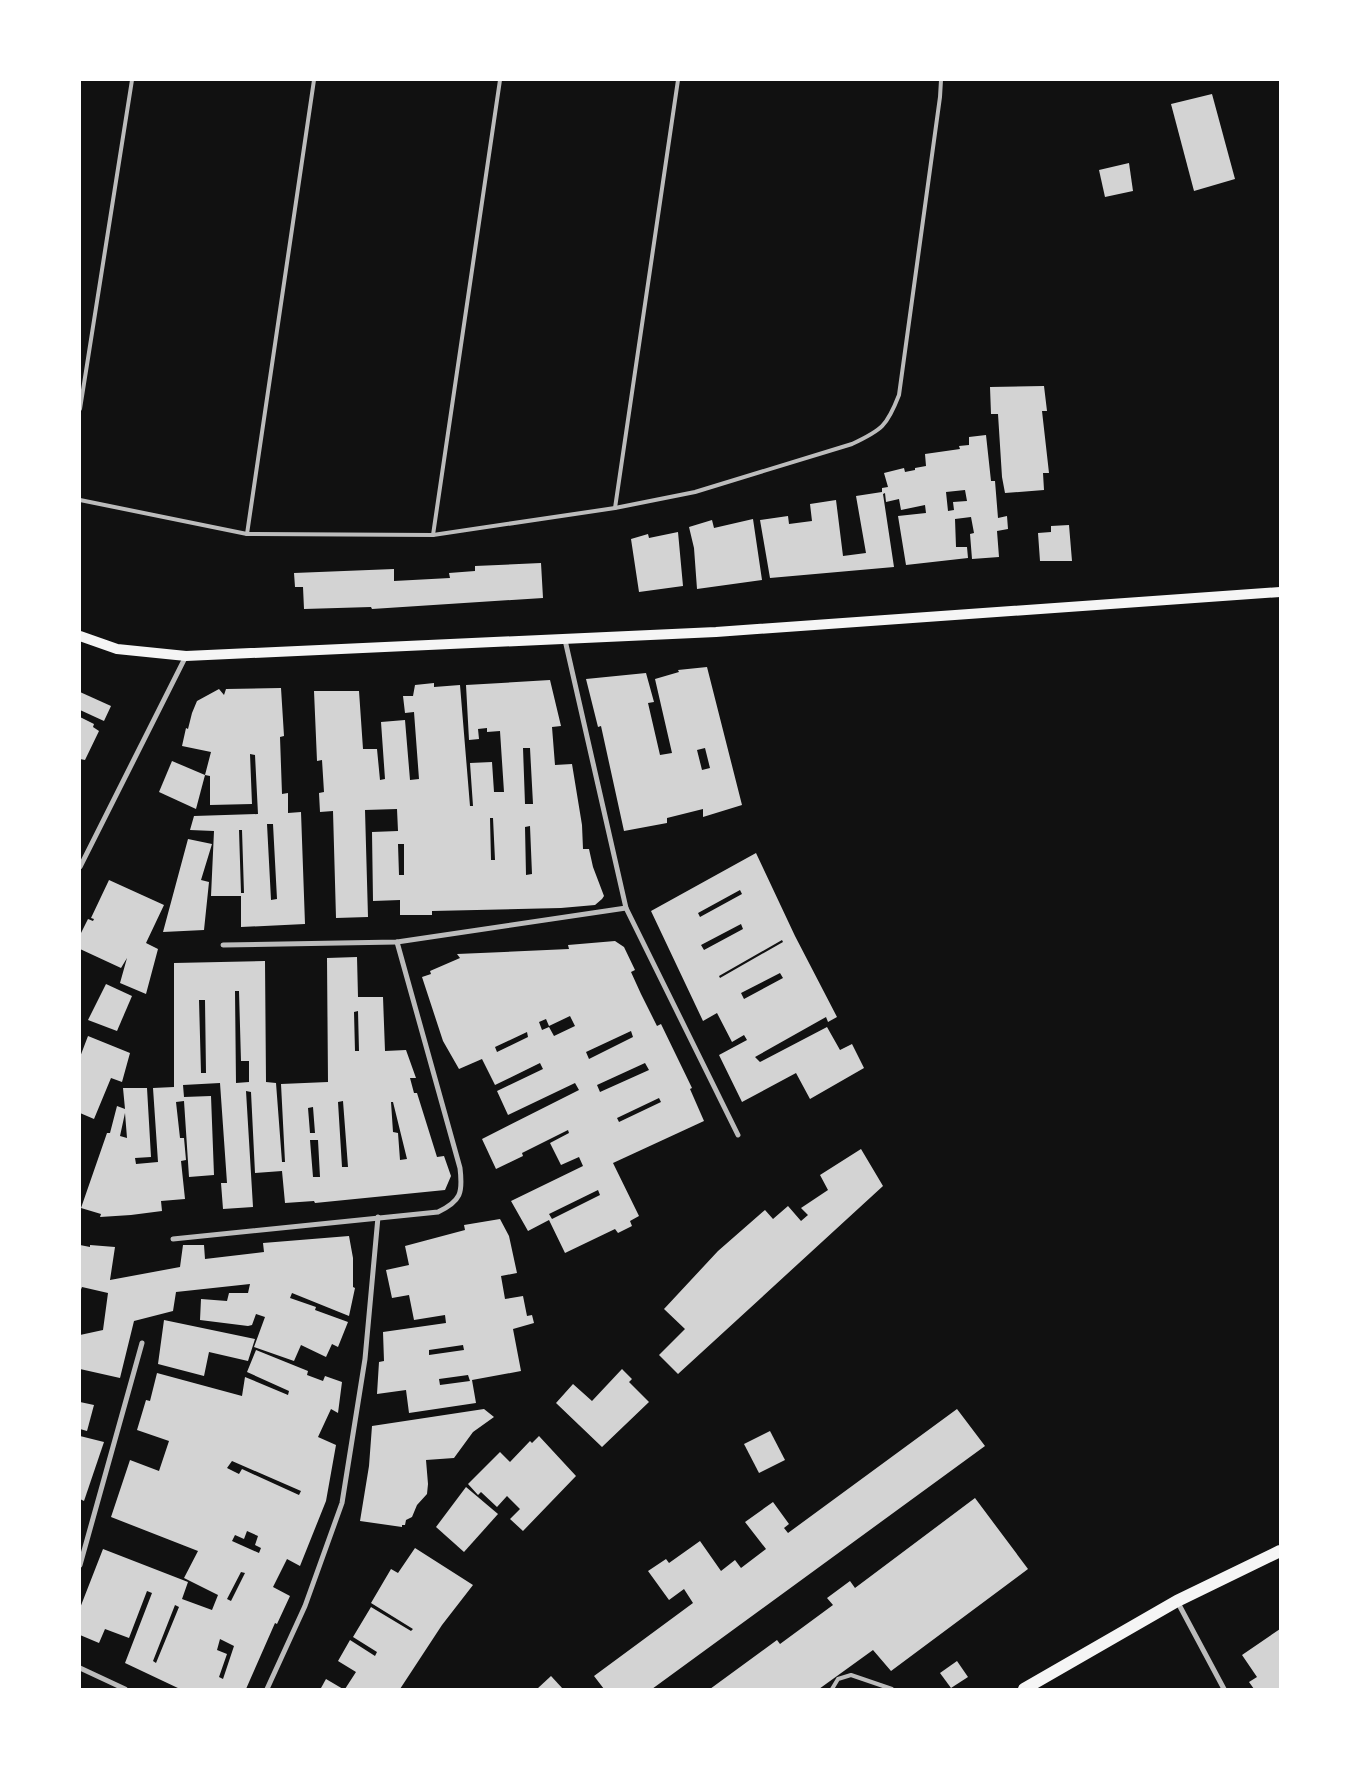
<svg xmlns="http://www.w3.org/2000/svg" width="1360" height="1769" font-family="'IBM Plex Sans',sans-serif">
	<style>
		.building { fill: #d3d3d3; fill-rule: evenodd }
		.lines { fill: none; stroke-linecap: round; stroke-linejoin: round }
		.service { stroke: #bcbcbc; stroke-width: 4 }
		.minor { stroke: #bcbcbc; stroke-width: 5 }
		.secondary { stroke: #f5f5f5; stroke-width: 10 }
		.primary { stroke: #f5f5f5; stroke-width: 12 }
	</style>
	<rect width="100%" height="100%" fill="#111"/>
	<g class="building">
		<path d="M 1212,94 L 1235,179 L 1194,191 L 1171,104 Z"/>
		<path d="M 1129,163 L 1133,191 L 1105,197 L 1099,170 Z"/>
		<path d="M 1044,386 L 1047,411 L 1042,411 L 1049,473 L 1043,473 L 1044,490 L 1005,493 L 1002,477 L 998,414 L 991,414 L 990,387 Z"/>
		<path d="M 986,435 L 991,481 L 995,481 L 998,518 L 1007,516 L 1008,529 L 997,531 L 999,557 L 972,559 L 970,534 L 974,533 L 971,517 L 955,519 L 956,547 L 967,547 L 968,558 L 906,565 L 898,516 L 926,513 L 925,505 L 901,510 L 899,499 L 886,502 L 885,493 L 883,494 L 894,567 L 770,578 L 760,520 L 788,516 L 789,524 L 812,521 L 810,504 L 836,500 L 843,556 L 866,553 L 856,496 L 882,492 L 882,488 L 888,487 L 884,473 L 904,468 L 905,472 L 915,470 L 915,468 L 926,466 L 925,454 L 960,449 L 959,446 L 969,445 L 969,437 ZM 965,490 L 967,501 L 953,502 L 954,510 L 948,511 L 946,492 Z"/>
		<path d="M 753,519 L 762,580 L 697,589 L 694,548 L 689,527 L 712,520 L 714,528 Z"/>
		<path d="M 1069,525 L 1072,561 L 1040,561 L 1038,533 L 1051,532 L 1051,526 Z"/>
		<path d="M 678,532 L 683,586 L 639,592 L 631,539 L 648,534 L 649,538 Z"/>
		<path d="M 541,563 L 543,598 L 372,609 L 371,607 L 304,609 L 303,587 L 295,587 L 294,573 L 394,569 L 394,581 L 450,578 L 449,573 L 475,571 L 475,566 Z"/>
		<path d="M 707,667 L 742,805 L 703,817 L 703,809 L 667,818 L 667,823 L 624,831 L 601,726 L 598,727 L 586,679 L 646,673 L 654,702 L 648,703 L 660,755 L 672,753 L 655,679 L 679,672 L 678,670 ZM 705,748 L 710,768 L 702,770 L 697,750 Z"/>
		<path d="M 550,680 L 561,726 L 552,727 L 555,765 L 572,764 L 582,825 L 583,849 L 589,849 L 593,867 L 604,896 L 602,899 L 595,905 L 561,908 L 432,911 L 432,915 L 400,915 L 400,900 L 373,901 L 372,832 L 398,831 L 397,809 L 365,810 L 368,917 L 336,918 L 333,811 L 320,812 L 319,793 L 324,792 L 322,760 L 317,761 L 314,691 L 359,691 L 363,749 L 377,749 L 380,780 L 385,779 L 381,722 L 405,720 L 410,780 L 419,779 L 414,712 L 405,713 L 403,696 L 413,696 L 415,685 L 434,683 L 434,687 L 460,685 L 470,806 L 473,806 L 470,763 L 492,762 L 494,792 L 504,792 L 500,731 L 487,732 L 487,728 L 478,729 L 479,739 L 469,740 L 466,685 ZM 523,748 L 530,748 L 533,804 L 525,804 ZM 490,818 L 493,818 L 495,860 L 491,860 ZM 530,826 L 532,874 L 526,875 L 525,827 ZM 398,844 L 404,844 L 404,875 L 399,875 Z"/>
		<path d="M 281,688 L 284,736 L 280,737 L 282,794 L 288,793 L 288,813 L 301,812 L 305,924 L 241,927 L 241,896 L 211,896 L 214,831 L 190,830 L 194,816 L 258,814 L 255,755 L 250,754 L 252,804 L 210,805 L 210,776 L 205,775 L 211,752 L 182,746 L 186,728 L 188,729 L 192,713 L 197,701 L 219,689 L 224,695 L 226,689 ZM 267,824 L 273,824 L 277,899 L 271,900 ZM 239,830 L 242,830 L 244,893 L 241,893 Z"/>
		<path d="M 80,692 L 111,706 L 104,721 L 80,710 Z"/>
		<path d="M 80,717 L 94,724 L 93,727 L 99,731 L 85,760 L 80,759 Z"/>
		<path d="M 172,761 L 205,775 L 196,809 L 159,792 Z"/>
		<path d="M 188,839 L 212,844 L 201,880 L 209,882 L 204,930 L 163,932 Z"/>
		<path d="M 756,853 L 795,936 L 837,1017 L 828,1022 L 826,1017 L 755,1057 L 760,1062 L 827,1027 L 840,1050 L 852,1044 L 864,1068 L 810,1099 L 796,1073 L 742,1102 L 719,1055 L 747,1040 L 744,1035 L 732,1042 L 717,1013 L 703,1021 L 651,911 ZM 740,890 L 742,894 L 700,917 L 698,913 ZM 741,924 L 743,929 L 704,950 L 701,945 ZM 782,940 L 783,942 L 720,978 L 719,976 ZM 780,973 L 783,978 L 744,999 L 741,993 Z"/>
		<path d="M 109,880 L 164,905 L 146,943 L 158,949 L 146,994 L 120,983 L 127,958 L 121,968 L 80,949 L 80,935 L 88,919 L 93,921 L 94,919 L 91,918 Z"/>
		<path d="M 615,941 L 624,947 L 635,970 L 631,972 L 641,994 L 657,1026 L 661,1024 L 692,1088 L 690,1089 L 704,1121 L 613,1163 L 639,1216 L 630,1221 L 632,1226 L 618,1233 L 615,1229 L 565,1253 L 549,1220 L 528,1231 L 511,1201 L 583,1166 L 579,1157 L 561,1165 L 550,1143 L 569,1133 L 568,1130 L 522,1153 L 523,1156 L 496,1169 L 482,1139 L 579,1090 L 575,1083 L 508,1115 L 497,1091 L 543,1069 L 540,1063 L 495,1085 L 482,1059 L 459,1069 L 443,1041 L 422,977 L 431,974 L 430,971 L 460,958 L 457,954 L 569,949 L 568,945 ZM 570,1016 L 575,1026 L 554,1036 L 549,1027 L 542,1030 L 539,1022 L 546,1019 L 549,1026 ZM 631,1031 L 633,1037 L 589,1059 L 586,1052 ZM 527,1032 L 528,1037 L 497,1052 L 495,1047 ZM 645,1063 L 649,1070 L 600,1092 L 597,1085 ZM 659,1098 L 661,1102 L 619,1122 L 617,1118 ZM 598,1190 L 600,1195 L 552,1219 L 549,1214 Z"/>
		<path d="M 357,957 L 358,997 L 383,997 L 385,1051 L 406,1050 L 416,1078 L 410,1078 L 414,1093 L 417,1093 L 437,1157 L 444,1156 L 451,1176 L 445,1190 L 315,1203 L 314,1201 L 285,1203 L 282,1171 L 255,1173 L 251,1092 L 246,1091 L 253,1207 L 223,1209 L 221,1183 L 227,1183 L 220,1083 L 183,1085 L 184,1097 L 211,1096 L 214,1175 L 189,1177 L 184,1101 L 176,1102 L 180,1138 L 184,1138 L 186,1160 L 181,1161 L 185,1199 L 161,1201 L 162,1211 L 131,1215 L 100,1217 L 101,1214 L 81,1208 L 107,1133 L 110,1133 L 117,1106 L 125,1109 L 123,1088 L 147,1088 L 151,1157 L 135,1158 L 136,1164 L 158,1162 L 153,1088 L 174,1087 L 174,963 L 265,961 L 266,1082 L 276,1083 L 282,1162 L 285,1162 L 281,1084 L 328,1082 L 327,958 ZM 235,991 L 239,991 L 241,1061 L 249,1061 L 249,1082 L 236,1083 ZM 199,1000 L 205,1000 L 206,1073 L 201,1073 ZM 358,1011 L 359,1051 L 355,1051 L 354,1012 ZM 343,1101 L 348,1167 L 342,1167 L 338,1102 ZM 391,1102 L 393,1102 L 407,1159 L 400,1160 L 398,1133 L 393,1132 ZM 313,1107 L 315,1133 L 310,1133 L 308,1108 ZM 125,1113 L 127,1138 L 120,1136 ZM 310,1140 L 318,1140 L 320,1177 L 313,1177 Z"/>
		<path d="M 106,984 L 132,996 L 117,1031 L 88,1020 Z"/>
		<path d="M 88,1036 L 130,1053 L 122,1082 L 111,1078 L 94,1119 L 80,1113 L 80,1057 Z"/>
		<path d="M 861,1149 L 883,1186 L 678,1374 L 659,1355 L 685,1329 L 664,1309 L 718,1251 L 765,1210 L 773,1219 L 788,1206 L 801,1221 L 808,1215 L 801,1208 L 828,1190 L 820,1175 Z"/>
		<path d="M 500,1219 L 509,1236 L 517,1273 L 501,1276 L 505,1299 L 523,1296 L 527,1316 L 532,1315 L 534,1323 L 513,1329 L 521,1371 L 472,1380 L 476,1403 L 409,1413 L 406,1390 L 377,1394 L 379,1362 L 384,1361 L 383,1332 L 446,1323 L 445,1315 L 414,1320 L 409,1295 L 392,1298 L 386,1270 L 409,1265 L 405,1246 L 465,1230 L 464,1225 ZM 463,1345 L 464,1350 L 429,1355 L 429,1350 ZM 468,1375 L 470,1381 L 440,1385 L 439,1379 Z"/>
		<path d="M 349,1236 L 353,1258 L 353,1287 L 355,1288 L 349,1316 L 292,1293 L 290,1298 L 316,1307 L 315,1310 L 348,1322 L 338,1347 L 332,1344 L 326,1357 L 301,1345 L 294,1361 L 254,1347 L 265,1317 L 256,1314 L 252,1325 L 248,1326 L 200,1320 L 201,1299 L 227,1301 L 229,1293 L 248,1293 L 250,1284 L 176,1292 L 173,1311 L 134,1321 L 120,1378 L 80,1369 L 80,1335 L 103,1330 L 108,1293 L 82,1287 L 80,1292 L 80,1245 L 90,1247 L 90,1245 L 115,1247 L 110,1280 L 180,1267 L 183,1245 L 204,1245 L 205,1259 L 264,1252 L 263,1243 Z"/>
		<path d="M 164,1320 L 255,1339 L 248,1361 L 209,1352 L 204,1376 L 158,1364 Z"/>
		<path d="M 256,1350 L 308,1371 L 307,1375 L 323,1381 L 325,1376 L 342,1382 L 338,1413 L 331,1409 L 318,1437 L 336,1445 L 326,1501 L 300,1566 L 287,1559 L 273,1587 L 290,1596 L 277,1624 L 275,1623 L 246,1689 L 180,1689 L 125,1663 L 152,1593 L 147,1591 L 129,1638 L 105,1629 L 99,1643 L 80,1635 L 80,1608 L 103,1549 L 188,1582 L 182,1599 L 212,1610 L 218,1595 L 184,1578 L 198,1551 L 111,1517 L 130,1460 L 159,1471 L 169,1441 L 137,1430 L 146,1400 L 150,1401 L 157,1373 L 242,1396 L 245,1377 L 288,1395 L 289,1391 L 247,1372 ZM 232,1461 L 301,1491 L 299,1495 L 242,1469 L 239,1474 L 227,1468 ZM 247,1531 L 258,1536 L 255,1545 L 261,1548 L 259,1553 L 232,1541 L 235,1535 L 244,1539 ZM 241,1572 L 245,1573 L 231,1601 L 227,1599 ZM 175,1605 L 179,1607 L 156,1663 L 153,1661 ZM 220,1639 L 234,1646 L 223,1679 L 219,1677 L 227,1654 L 217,1650 Z"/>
		<path d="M 622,1369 L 632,1379 L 629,1382 L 649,1402 L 602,1447 L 556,1403 L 573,1384 L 592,1401 Z"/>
		<path d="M 80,1402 L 94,1405 L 87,1431 L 80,1429 Z"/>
		<path d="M 484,1409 L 494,1417 L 473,1432 L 454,1458 L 426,1460 L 428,1484 L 427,1494 L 417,1505 L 412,1517 L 406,1520 L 405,1525 L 402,1525 L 402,1527 L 360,1521 L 369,1466 L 372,1426 Z"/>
		<path d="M 957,1409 L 985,1446 L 652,1689 L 604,1689 L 594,1676 L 693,1603 L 684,1589 L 669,1600 L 648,1571 L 666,1559 L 669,1563 L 700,1541 L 721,1571 L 735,1560 L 741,1568 L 766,1549 L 745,1522 L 773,1502 L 789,1524 L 784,1528 L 788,1533 Z"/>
		<path d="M 770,1431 L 785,1460 L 759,1473 L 744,1444 Z"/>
		<path d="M 80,1436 L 104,1442 L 84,1501 L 80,1499 Z"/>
		<path d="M 539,1436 L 576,1476 L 523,1531 L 510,1519 L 520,1509 L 507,1496 L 497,1507 L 481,1492 L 478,1495 L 468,1484 L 500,1452 L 510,1462 L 530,1441 L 532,1443 Z"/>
		<path d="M 466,1487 L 498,1514 L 464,1552 L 436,1527 Z"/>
		<path d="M 975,1498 L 1028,1569 L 891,1671 L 873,1650 L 819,1689 L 710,1689 L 777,1640 L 780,1644 L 833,1605 L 827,1598 L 850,1581 L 855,1588 Z"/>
		<path d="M 415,1548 L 473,1585 L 442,1625 L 400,1689 L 345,1689 L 356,1672 L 338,1661 L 350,1640 L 375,1656 L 377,1652 L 353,1637 L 371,1607 L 411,1631 L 413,1629 L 371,1603 L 391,1569 L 398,1573 Z"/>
		<path d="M 1280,1629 L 1280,1689 L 1254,1689 L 1249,1682 L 1257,1677 L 1242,1655 Z"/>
		<path d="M 957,1661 L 968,1677 L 951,1688 L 940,1673 Z"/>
		<path d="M 551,1676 L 563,1689 L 537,1689 Z"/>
		<path d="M 326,1679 L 343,1689 L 321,1688 Z"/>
	</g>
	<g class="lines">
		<g class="service">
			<path d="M 80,409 L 132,80"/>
			<path d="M 80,500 L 247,534 L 433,535 L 615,508 L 695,492 L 852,444 C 882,430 887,426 899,395 L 940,97 L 941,80"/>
			<path d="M 615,508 L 678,80"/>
			<path d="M 247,534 L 314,80"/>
			<path d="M 433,535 L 500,80"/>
			<path d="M 832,1689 L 838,1679 L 851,1675 L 892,1689"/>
		</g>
		<g class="minor">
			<path d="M 565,640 L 626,908 L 738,1135"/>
			<path d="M 80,867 L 186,656"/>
			<path d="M 223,945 L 397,942 L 626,908"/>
			<path d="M 173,1239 L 438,1212 C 461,1201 463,1193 460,1168 L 397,942"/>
			<path d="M 80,1565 L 142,1343"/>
			<path d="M 1177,1601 L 1224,1689"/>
			<path d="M 80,1668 L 125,1689"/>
			<path d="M 267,1689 L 305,1606 L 342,1503 L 365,1359 L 378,1217"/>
		</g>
		<path class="secondary" d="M 80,636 L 117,649 L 186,656 L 716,632 L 1280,592"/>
		<path class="primary" d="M 1024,1689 L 1177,1601 L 1280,1551"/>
	</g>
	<rect width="1360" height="1769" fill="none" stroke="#ffffff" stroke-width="162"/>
</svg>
